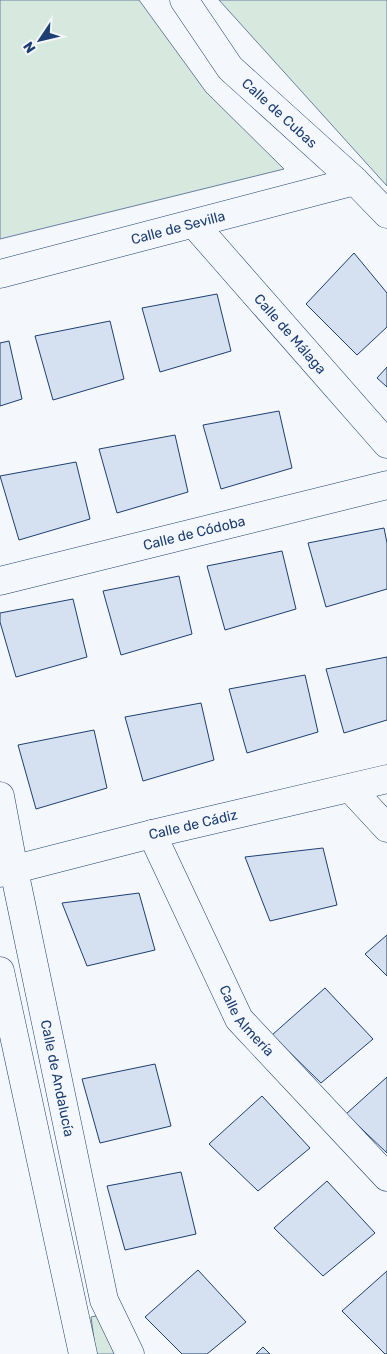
<svg xmlns="http://www.w3.org/2000/svg" width="387" height="1354" font-family="Rubik,sans-serif">
	<style>
		.green { fill: #d7e8df; stroke: #687fa3 }
		.building { fill: #d5e0f0; stroke: #1d3f73 }
		.lines { fill: none; stroke-linecap: round; stroke-linejoin: round }
		.street-casing { stroke: #1d3f73; stroke-width: 29 }
		.street { stroke: #f4f7fb; stroke-width: 28 }
		.labels { text-anchor: middle; stroke-width: 4; stroke-linejoin: round; paint-order: stroke }
		.street-label { font-size: 14px; fill: #1d3f73; stroke: #f4f7fb }
	</style>
	<rect width="100%" height="100%" fill="#f4f7fb"/>
	<g class="green">
		<path d="M 0,0 L 139,0 L 206,92 L 284,169 L 0,239 Z"/>
		<path d="M 219,0 L 387,0 L 387,186 Z"/>
		<path d="M 101,1315 L 120,1354 L 96,1354 L 91,1317 Z"/>
	</g>
	<g class="building">
		<path d="M 354,253 L 387,293 L 387,327 L 357,355 L 306,304 Z"/>
		<path d="M 217,294 L 231,351 L 160,372 L 142,308 Z"/>
		<path d="M 110,321 L 124,379 L 53,400 L 35,336 Z"/>
		<path d="M 9,341 L 22,399 L 0,406 L 0,343 Z"/>
		<path d="M 387,367 L 387,387 L 377,378 Z"/>
		<path d="M 279,411 L 292,468 L 221,489 L 203,425 Z"/>
		<path d="M 175,435 L 188,492 L 117,513 L 99,449 Z"/>
		<path d="M 76,462 L 90,519 L 19,540 L 0,476 Z"/>
		<path d="M 384,528 L 387,543 L 387,589 L 326,607 L 308,543 Z"/>
		<path d="M 282,551 L 296,609 L 225,630 L 207,566 Z"/>
		<path d="M 179,576 L 192,634 L 121,655 L 103,591 Z"/>
		<path d="M 73,599 L 87,657 L 16,677 L 0,622 L 0,613 Z"/>
		<path d="M 387,657 L 387,720 L 344,733 L 326,669 Z"/>
		<path d="M 305,675 L 318,732 L 247,753 L 229,689 Z"/>
		<path d="M 201,703 L 214,760 L 143,781 L 125,717 Z"/>
		<path d="M 94,730 L 107,788 L 36,809 L 18,745 Z"/>
		<path d="M 323,848 L 337,905 L 270,921 L 245,857 Z"/>
		<path d="M 139,893 L 155,950 L 87,966 L 62,903 Z"/>
		<path d="M 387,935 L 387,976 L 365,954 Z"/>
		<path d="M 325,988 L 373,1039 L 321,1083 L 272,1035 Z"/>
		<path d="M 155,1064 L 171,1126 L 100,1143 L 82,1079 Z"/>
		<path d="M 387,1077 L 387,1153 L 346,1114 Z"/>
		<path d="M 262,1096 L 310,1148 L 258,1191 L 209,1144 Z"/>
		<path d="M 181,1172 L 196,1234 L 125,1250 L 107,1186 Z"/>
		<path d="M 327,1181 L 375,1233 L 323,1276 L 274,1228 Z"/>
		<path d="M 198,1270 L 246,1322 L 207,1354 L 182,1354 L 145,1317 Z"/>
		<path d="M 387,1271 L 387,1354 L 385,1354 L 342,1311 Z"/>
		<path d="M 263,1347 L 270,1354 L 256,1354 Z"/>
	</g>
	<g class="lines">
		<defs>
			<g id="street">
				<path id="s1" d="M 184,0 L 230,68 L 355,181 L 387,214"/>
				<path id="s2" d="M 194,224 L 387,444"/>
				<path id="s3" d="M 0,274 L 355,181"/>
				<path id="s4" d="M 0,581 L 387,485"/>
				<path d="M 350,788 L 387,828"/>
				<path id="s5" d="M 0,796 L 14,870 L 104,1300 L 130,1354"/>
				<path id="s6" d="M 152,834 L 239,1019 L 387,1177"/>
				<path id="s7" d="M 0,873 L 152,834 L 387,779"/>
				<path d="M 0,971 L 83,1354"/>
			</g>
		</defs>
		<use href="#street" class="street-casing"/>
		<use href="#street" class="street"/>
	</g>
	<g class="labels">
		<g class="street-label">
			<text dy="5" stroke="none"><textPath href="#s1" startOffset="149">Calle de Cubas</textPath></text>
			<text dy="5" stroke="none"><textPath href="#s3" startOffset="184">Calle de Sevilla</textPath></text>
			<text dy="5" stroke="none"><textPath href="#s2" startOffset="146">Calle de Málaga</textPath></text>
			<text dy="5" stroke="none"><textPath href="#s4" startOffset="200">Calle de Códoba</textPath></text>
			<text dy="5" stroke="none"><textPath href="#s7" startOffset="199">Calle de Cádiz</textPath></text>
			<text dy="5" stroke="none"><textPath href="#s6" startOffset="210">Calle Almería</textPath></text>
			<text dy="5" stroke="none"><textPath href="#s5" startOffset="288">Calle de Andalucía</textPath></text>
		</g>
	</g>
	<g transform="translate(40 40) rotate(235)" stroke="#f4f7fb" stroke-width="4" paint-order="stroke">
	<path d="M0-4L9 19L0 12L-9 19Z" fill="#1d3f73"/>
	<text y="-8" font-size="14" font-weight="bold" text-anchor="middle" fill="#1d3f73">N</text>
	</g>
</svg>
